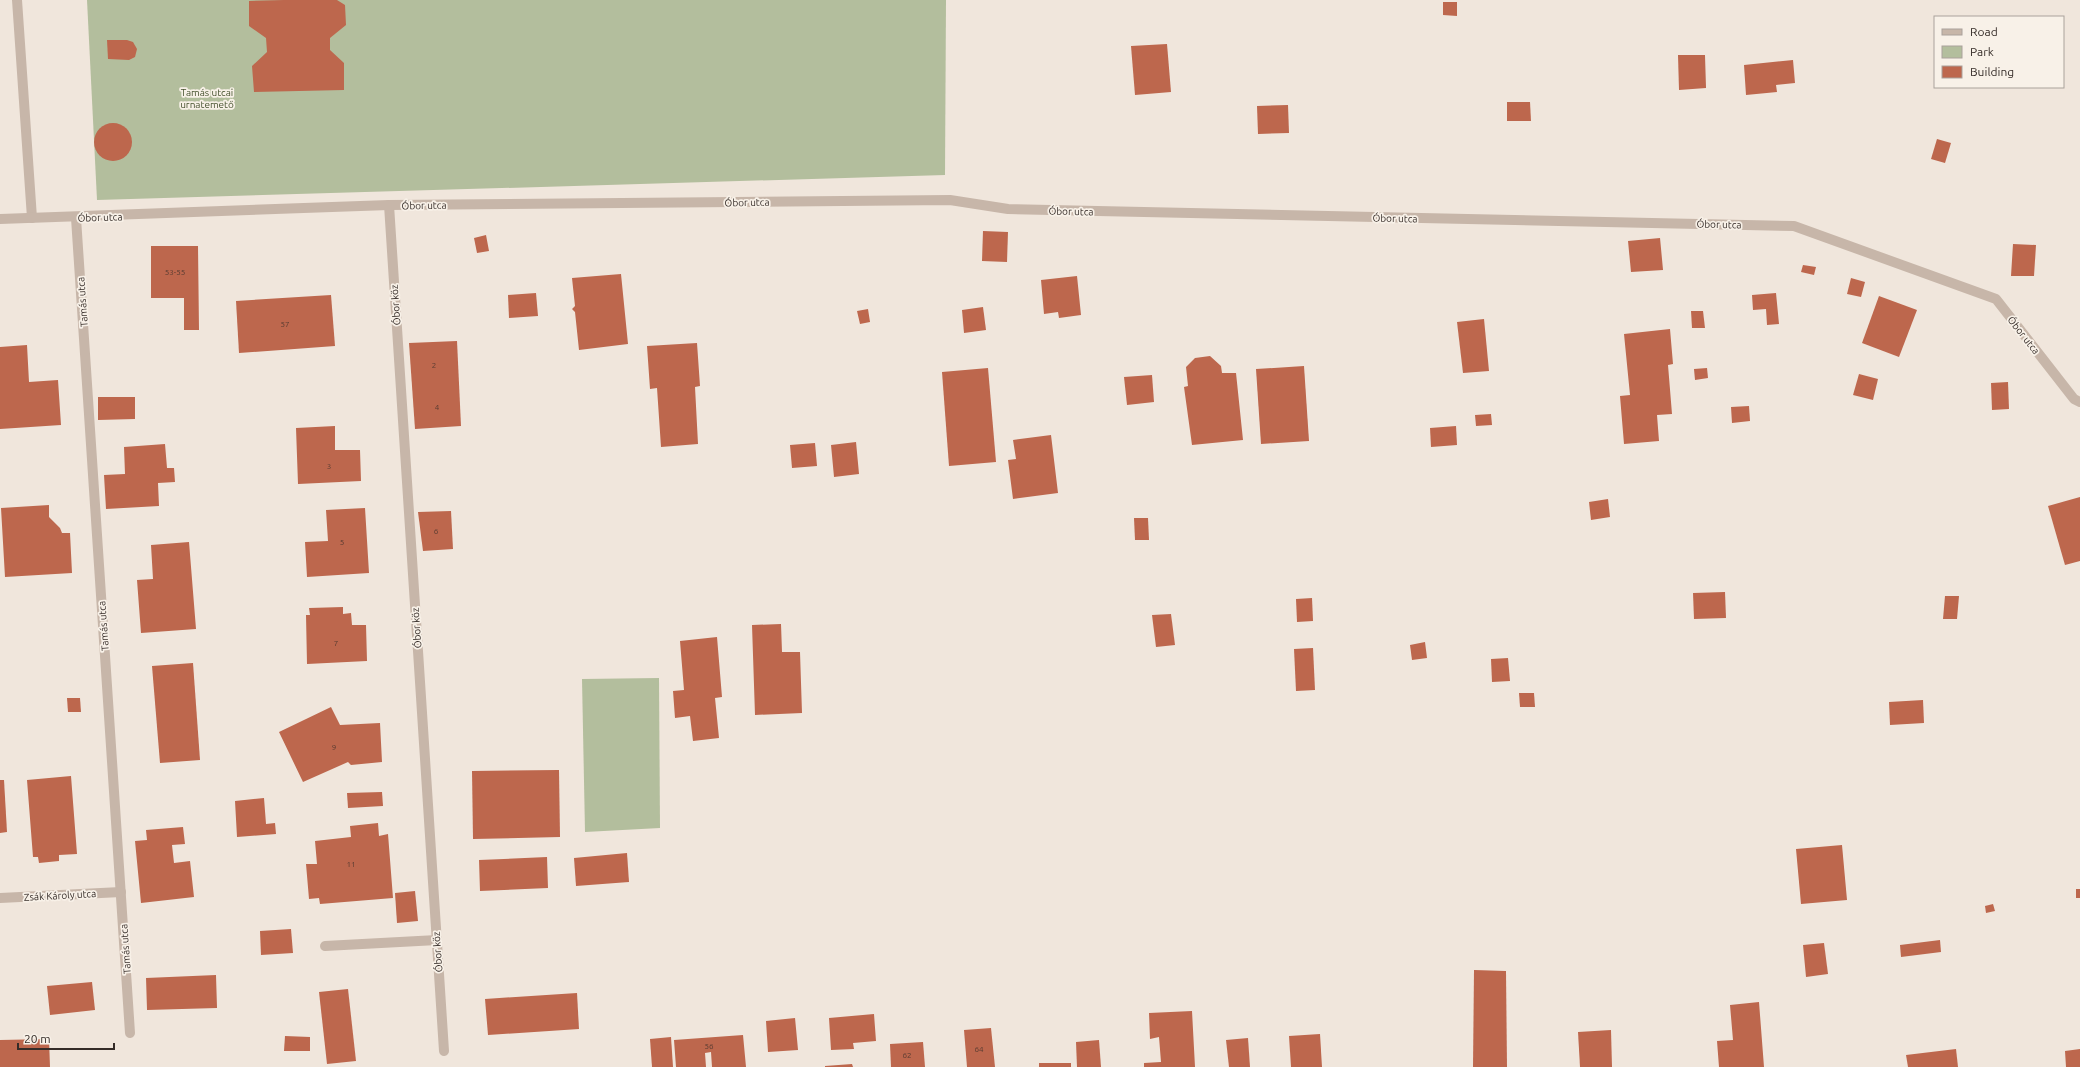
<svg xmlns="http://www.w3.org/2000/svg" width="2080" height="1067" font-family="Ubuntu,sans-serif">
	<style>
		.green { fill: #b3be9d }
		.building { fill: #bd674d }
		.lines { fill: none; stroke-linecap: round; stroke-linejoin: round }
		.minor { stroke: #c7b6a9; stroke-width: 10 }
		.labels { text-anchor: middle; stroke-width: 3.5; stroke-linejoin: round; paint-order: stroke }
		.number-label { font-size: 8px; fill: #573b31 }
		.park-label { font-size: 10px; fill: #45512e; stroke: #f8f1e8 }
		.street-label { font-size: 10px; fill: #352c28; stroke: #f8f1e8 }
	</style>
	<rect width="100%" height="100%" fill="#f0e6dc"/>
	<g class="green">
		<path d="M 87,0 L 946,0 L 945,175 L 97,200 Z"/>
		<path d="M 659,678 L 660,828 L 585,832 L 582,679 Z"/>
	</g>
	<g class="building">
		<path d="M 284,0 L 337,0 L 345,5 L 346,25 L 330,38 L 330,50 L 344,63 L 344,90 L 254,92 L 252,66 L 267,52 L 266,38 L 249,26 L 249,1 Z"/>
		<path d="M 1443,2 L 1457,2 L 1457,16 L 1443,15 Z"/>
		<path d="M 107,40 L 127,40 L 133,42 L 137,49 L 135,57 L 129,60 L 108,59 Z"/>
		<path d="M 1167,44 L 1171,92 L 1135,95 L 1131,46 Z"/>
		<path d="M 1678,55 L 1705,55 L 1706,88 L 1679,90 Z"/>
		<path d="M 1793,60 L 1795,83 L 1776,85 L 1777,92 L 1746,95 L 1744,65 Z"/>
		<path d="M 1507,102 L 1530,102 L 1531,121 L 1507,121 Z"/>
		<path d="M 1288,105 L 1289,133 L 1258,134 L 1257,106 Z"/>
		<circle cx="113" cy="142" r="19"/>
		<path d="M 1937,139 L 1951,143 L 1945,163 L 1931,159 Z"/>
		<path d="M 983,231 L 1008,232 L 1007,262 L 982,261 Z"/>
		<path d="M 486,235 L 489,251 L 477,253 L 474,238 Z"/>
		<path d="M 1660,238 L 1663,270 L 1631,272 L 1628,241 Z"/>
		<path d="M 2013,244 L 2036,245 L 2034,276 L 2011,276 Z"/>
		<path d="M 151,246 L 198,246 L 199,330 L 184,330 L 184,298 L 151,298 Z"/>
		<path d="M 1803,265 L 1816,267 L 1814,275 L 1801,272 Z"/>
		<path d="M 621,274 L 628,344 L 579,350 L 575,312 L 572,309 L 575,306 L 572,278 Z"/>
		<path d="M 1077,276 L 1081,315 L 1059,318 L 1058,312 L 1044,314 L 1041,280 Z"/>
		<path d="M 1851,278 L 1865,282 L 1861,297 L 1847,294 Z"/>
		<path d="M 536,293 L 538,316 L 509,318 L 508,295 Z"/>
		<path d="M 1776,293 L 1779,324 L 1767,325 L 1766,309 L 1753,310 L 1752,295 Z"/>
		<path d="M 331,295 L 335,346 L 239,353 L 236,301 Z"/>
		<path d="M 1879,296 L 1917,310 L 1899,357 L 1862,343 Z"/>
		<path d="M 983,307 L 986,330 L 964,333 L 962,310 Z"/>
		<path d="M 868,309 L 870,322 L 860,324 L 857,311 Z"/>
		<path d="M 1691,311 L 1703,311 L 1705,328 L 1692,328 Z"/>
		<path d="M 1484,319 L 1489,371 L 1463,373 L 1457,322 Z"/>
		<path d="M 1670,329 L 1673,364 L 1668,365 L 1672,414 L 1657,415 L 1659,441 L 1624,444 L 1620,396 L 1630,395 L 1624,334 Z"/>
		<path d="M 457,341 L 461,426 L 415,429 L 409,343 Z"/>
		<path d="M 697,343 L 700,386 L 695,387 L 698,444 L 661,447 L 657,388 L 650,389 L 647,346 Z"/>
		<path d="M 27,345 L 29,382 L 58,380 L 61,425 L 0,429 L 0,347 Z"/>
		<path d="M 1210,356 L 1221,366 L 1222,373 L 1236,373 L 1243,440 L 1192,445 L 1184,387 L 1188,386 L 1186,367 L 1195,358 Z"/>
		<path d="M 1304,366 L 1309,441 L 1261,444 L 1256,369 Z"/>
		<path d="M 988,368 L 996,462 L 949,466 L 942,372 Z"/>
		<path d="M 1707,368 L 1708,378 L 1695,380 L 1694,369 Z"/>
		<path d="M 1859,374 L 1878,379 L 1873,400 L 1853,395 Z"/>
		<path d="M 1152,375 L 1154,402 L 1127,405 L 1124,377 Z"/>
		<path d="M 2008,382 L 2009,409 L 1992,410 L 1991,383 Z"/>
		<path d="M 98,397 L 135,397 L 135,419 L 98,420 Z"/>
		<path d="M 1749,406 L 1750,421 L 1732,423 L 1731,407 Z"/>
		<path d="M 1491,414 L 1492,425 L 1476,426 L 1475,415 Z"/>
		<path d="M 335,426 L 335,450 L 360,450 L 361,481 L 298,484 L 296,428 Z"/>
		<path d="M 1456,426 L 1457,445 L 1431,447 L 1430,428 Z"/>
		<path d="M 1051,435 L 1058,493 L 1013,499 L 1008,460 L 1016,459 L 1013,440 Z"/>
		<path d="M 856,442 L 859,474 L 834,477 L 831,445 Z"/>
		<path d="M 815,443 L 817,466 L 792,468 L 790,445 Z"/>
		<path d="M 165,444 L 167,468 L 174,468 L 175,482 L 158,483 L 159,506 L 106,509 L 104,475 L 125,474 L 124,447 Z"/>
		<path d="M 2080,497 L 2080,561 L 2065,565 L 2048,506 Z"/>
		<path d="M 1608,499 L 1610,517 L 1591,520 L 1589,502 Z"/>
		<path d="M 49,505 L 49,517 L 60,528 L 62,533 L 70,533 L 72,573 L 5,577 L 1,508 Z"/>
		<path d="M 365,508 L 369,573 L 307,577 L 305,542 L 328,541 L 326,510 Z"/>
		<path d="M 451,511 L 453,549 L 423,551 L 418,512 Z"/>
		<path d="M 1134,518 L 1148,518 L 1149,540 L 1135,540 Z"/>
		<path d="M 189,542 L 196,629 L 141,633 L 137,580 L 153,579 L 151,545 Z"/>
		<path d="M 1725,592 L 1726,618 L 1694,619 L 1693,593 Z"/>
		<path d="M 1945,596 L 1959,596 L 1957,619 L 1943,619 Z"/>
		<path d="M 1312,598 L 1313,621 L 1297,622 L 1296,599 Z"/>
		<path d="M 343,607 L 343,614 L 351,613 L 352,625 L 366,625 L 367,661 L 307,664 L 306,615 L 310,615 L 309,608 Z"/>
		<path d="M 1171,614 L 1175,645 L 1156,647 L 1152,615 Z"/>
		<path d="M 781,624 L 782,652 L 800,652 L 802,713 L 755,715 L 752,625 Z"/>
		<path d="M 717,637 L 722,697 L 715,698 L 719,738 L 693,741 L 690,716 L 675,718 L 673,691 L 684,690 L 680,641 Z"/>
		<path d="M 1425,642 L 1427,658 L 1412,660 L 1410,645 Z"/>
		<path d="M 1313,648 L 1315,690 L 1296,691 L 1294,649 Z"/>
		<path d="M 1508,658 L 1510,681 L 1492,682 L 1491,659 Z"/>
		<path d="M 193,663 L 200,760 L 160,763 L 152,666 Z"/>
		<path d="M 1519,693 L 1534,693 L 1535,707 L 1520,707 Z"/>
		<path d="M 67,698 L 80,698 L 81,712 L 68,712 Z"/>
		<path d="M 1923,700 L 1924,723 L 1890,725 L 1889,702 Z"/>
		<path d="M 331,707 L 340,725 L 380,723 L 382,762 L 351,765 L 348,762 L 303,782 L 279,732 Z"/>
		<path d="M 559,770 L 560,837 L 473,839 L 472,771 Z"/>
		<path d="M 71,776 L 77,854 L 59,855 L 59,861 L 39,863 L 38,857 L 33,857 L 27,780 Z"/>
		<path d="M 0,780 L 4,780 L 7,832 L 0,833 Z"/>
		<path d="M 382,792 L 383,806 L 348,808 L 347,793 Z"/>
		<path d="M 264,798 L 266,824 L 275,823 L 276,834 L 237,837 L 235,801 Z"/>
		<path d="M 378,823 L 379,836 L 388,834 L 393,898 L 320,904 L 319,898 L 309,899 L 306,864 L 317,864 L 315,841 L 351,837 L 350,826 Z"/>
		<path d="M 183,827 L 185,844 L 172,845 L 174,863 L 190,861 L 194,897 L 141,903 L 135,841 L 147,840 L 146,830 Z"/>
		<path d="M 1842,845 L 1847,900 L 1801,904 L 1796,849 Z"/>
		<path d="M 627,853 L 629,882 L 576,886 L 574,858 Z"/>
		<path d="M 547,857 L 548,888 L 480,891 L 479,860 Z"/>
		<rect x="2076" y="889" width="4" height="9"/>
		<path d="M 415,891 L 418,921 L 397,923 L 395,893 Z"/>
		<path d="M 1993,904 L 1995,911 L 1986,913 L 1985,906 Z"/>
		<path d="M 291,929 L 293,953 L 261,955 L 260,931 Z"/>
		<path d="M 1940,940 L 1941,952 L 1901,957 L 1900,945 Z"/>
		<path d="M 1824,943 L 1828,974 L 1806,977 L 1803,945 Z"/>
		<path d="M 1474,970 L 1506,971 L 1507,1067 L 1473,1067 Z"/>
		<path d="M 216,975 L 217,1008 L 147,1010 L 146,978 Z"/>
		<path d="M 92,982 L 95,1010 L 50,1015 L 47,986 Z"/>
		<path d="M 348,989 L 356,1061 L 327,1064 L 319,992 Z"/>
		<path d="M 577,993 L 579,1029 L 488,1035 L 485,999 Z"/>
		<path d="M 1759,1002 L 1764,1067 L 1719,1067 L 1717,1041 L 1733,1040 L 1730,1005 Z"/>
		<path d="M 1192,1011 L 1195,1067 L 1144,1067 L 1144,1063 L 1161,1062 L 1159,1037 L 1150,1039 L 1149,1013 Z"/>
		<path d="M 874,1014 L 876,1041 L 853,1043 L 854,1049 L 831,1050 L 829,1018 Z"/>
		<path d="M 795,1018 L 798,1050 L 768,1052 L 766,1021 Z"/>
		<path d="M 991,1028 L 995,1067 L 967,1067 L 964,1030 Z"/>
		<path d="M 1611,1030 L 1612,1067 L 1580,1067 L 1578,1032 Z"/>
		<path d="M 1320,1034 L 1322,1067 L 1291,1067 L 1289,1036 Z"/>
		<path d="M 743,1035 L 746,1067 L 712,1067 L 711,1052 L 705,1053 L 706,1067 L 676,1067 L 674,1040 Z"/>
		<path d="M 285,1036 L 310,1037 L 310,1051 L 284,1051 Z"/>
		<path d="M 671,1037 L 673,1067 L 652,1067 L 650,1039 Z"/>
		<path d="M 1248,1038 L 1250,1067 L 1229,1067 L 1226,1040 Z"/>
		<path d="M 49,1039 L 50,1067 L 0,1067 L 0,1040 Z"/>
		<path d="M 1099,1040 L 1101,1067 L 1077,1067 L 1076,1042 Z"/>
		<path d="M 923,1042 L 925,1067 L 891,1067 L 890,1044 Z"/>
		<path d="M 1956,1049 L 1958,1067 L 1908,1067 L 1906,1055 Z"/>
		<path d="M 2080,1049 L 2080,1067 L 2066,1067 L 2065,1051 Z"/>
		<rect x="1039" y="1063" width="32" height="4"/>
		<path d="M 852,1064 L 853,1067 L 825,1067 L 825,1066 Z"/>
	</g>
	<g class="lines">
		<g class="minor">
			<path d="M 17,0 L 32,218"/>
			<path d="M 389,205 L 444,1051"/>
			<path d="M 76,218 L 130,1033"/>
			<path d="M 0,219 L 389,205 L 950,200 L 1008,209 L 1794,226 L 1996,299 L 2074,399 L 2080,402"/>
			<path d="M 0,898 L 121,892"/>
			<path d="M 325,946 L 437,940"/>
		</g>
	</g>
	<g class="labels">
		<g class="number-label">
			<text x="175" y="275">53-55</text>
			<text x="285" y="327">57</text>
			<text x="434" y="368">2</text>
			<text x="437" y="410">4</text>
			<text x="329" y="469">3</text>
			<text x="436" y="534">6</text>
			<text x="342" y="545">5</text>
			<text x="336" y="646">7</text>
			<text x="334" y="750">9</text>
			<text x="351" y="867">11</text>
			<text x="709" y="1049">56</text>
			<text x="979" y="1052">64</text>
			<text x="907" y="1058">62</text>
		</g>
		<g class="park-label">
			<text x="207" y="96">Tamás utcai<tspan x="207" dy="12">urnatemető</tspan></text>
		</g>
		<g class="street-label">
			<text transform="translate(747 202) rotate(-1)" y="4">Óbor utca</text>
			<text transform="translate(424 205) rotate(-1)" y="4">Óbor utca</text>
			<text transform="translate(1071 211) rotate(1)" y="4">Óbor utca</text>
			<text transform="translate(100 217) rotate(-2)" y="4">Óbor utca</text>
			<text transform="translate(1395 218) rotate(1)" y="4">Óbor utca</text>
			<text transform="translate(1719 224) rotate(1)" y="4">Óbor utca</text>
			<text transform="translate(82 302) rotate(-94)" y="4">Tamás utca</text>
			<text transform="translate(395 305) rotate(-94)" y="4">Óbor köz</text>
			<text transform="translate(2024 335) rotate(52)" y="4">Óbor utca</text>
			<text transform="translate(103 626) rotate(-94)" y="4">Tamás utca</text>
			<text transform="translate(416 628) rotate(-94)" y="4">Óbor köz</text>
			<text transform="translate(60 895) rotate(-3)" y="4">Zsák Károly utca</text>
			<text transform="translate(125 949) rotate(-94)" y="4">Tamás utca</text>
			<text transform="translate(437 952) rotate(-94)" y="4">Óbor köz</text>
		</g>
	</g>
	<rect x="1934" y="16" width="130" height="72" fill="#f8f1e8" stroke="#aaa29b"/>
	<rect x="1942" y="29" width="20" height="6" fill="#c7b6a9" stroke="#aaa29b"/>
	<text x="1970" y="36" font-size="12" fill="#352c28">Road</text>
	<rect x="1942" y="46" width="20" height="12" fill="#b3be9d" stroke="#aaa29b"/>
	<text x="1970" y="56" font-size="12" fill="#352c28">Park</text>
	<rect x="1942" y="66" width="20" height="12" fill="#bd674d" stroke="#aaa29b"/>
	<text x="1970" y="76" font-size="12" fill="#352c28">Building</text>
	<path d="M18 1043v6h96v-6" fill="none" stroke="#352c28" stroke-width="2"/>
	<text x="24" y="1043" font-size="12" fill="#352c28" stroke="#f8f1e8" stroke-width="3" paint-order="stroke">20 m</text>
</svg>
